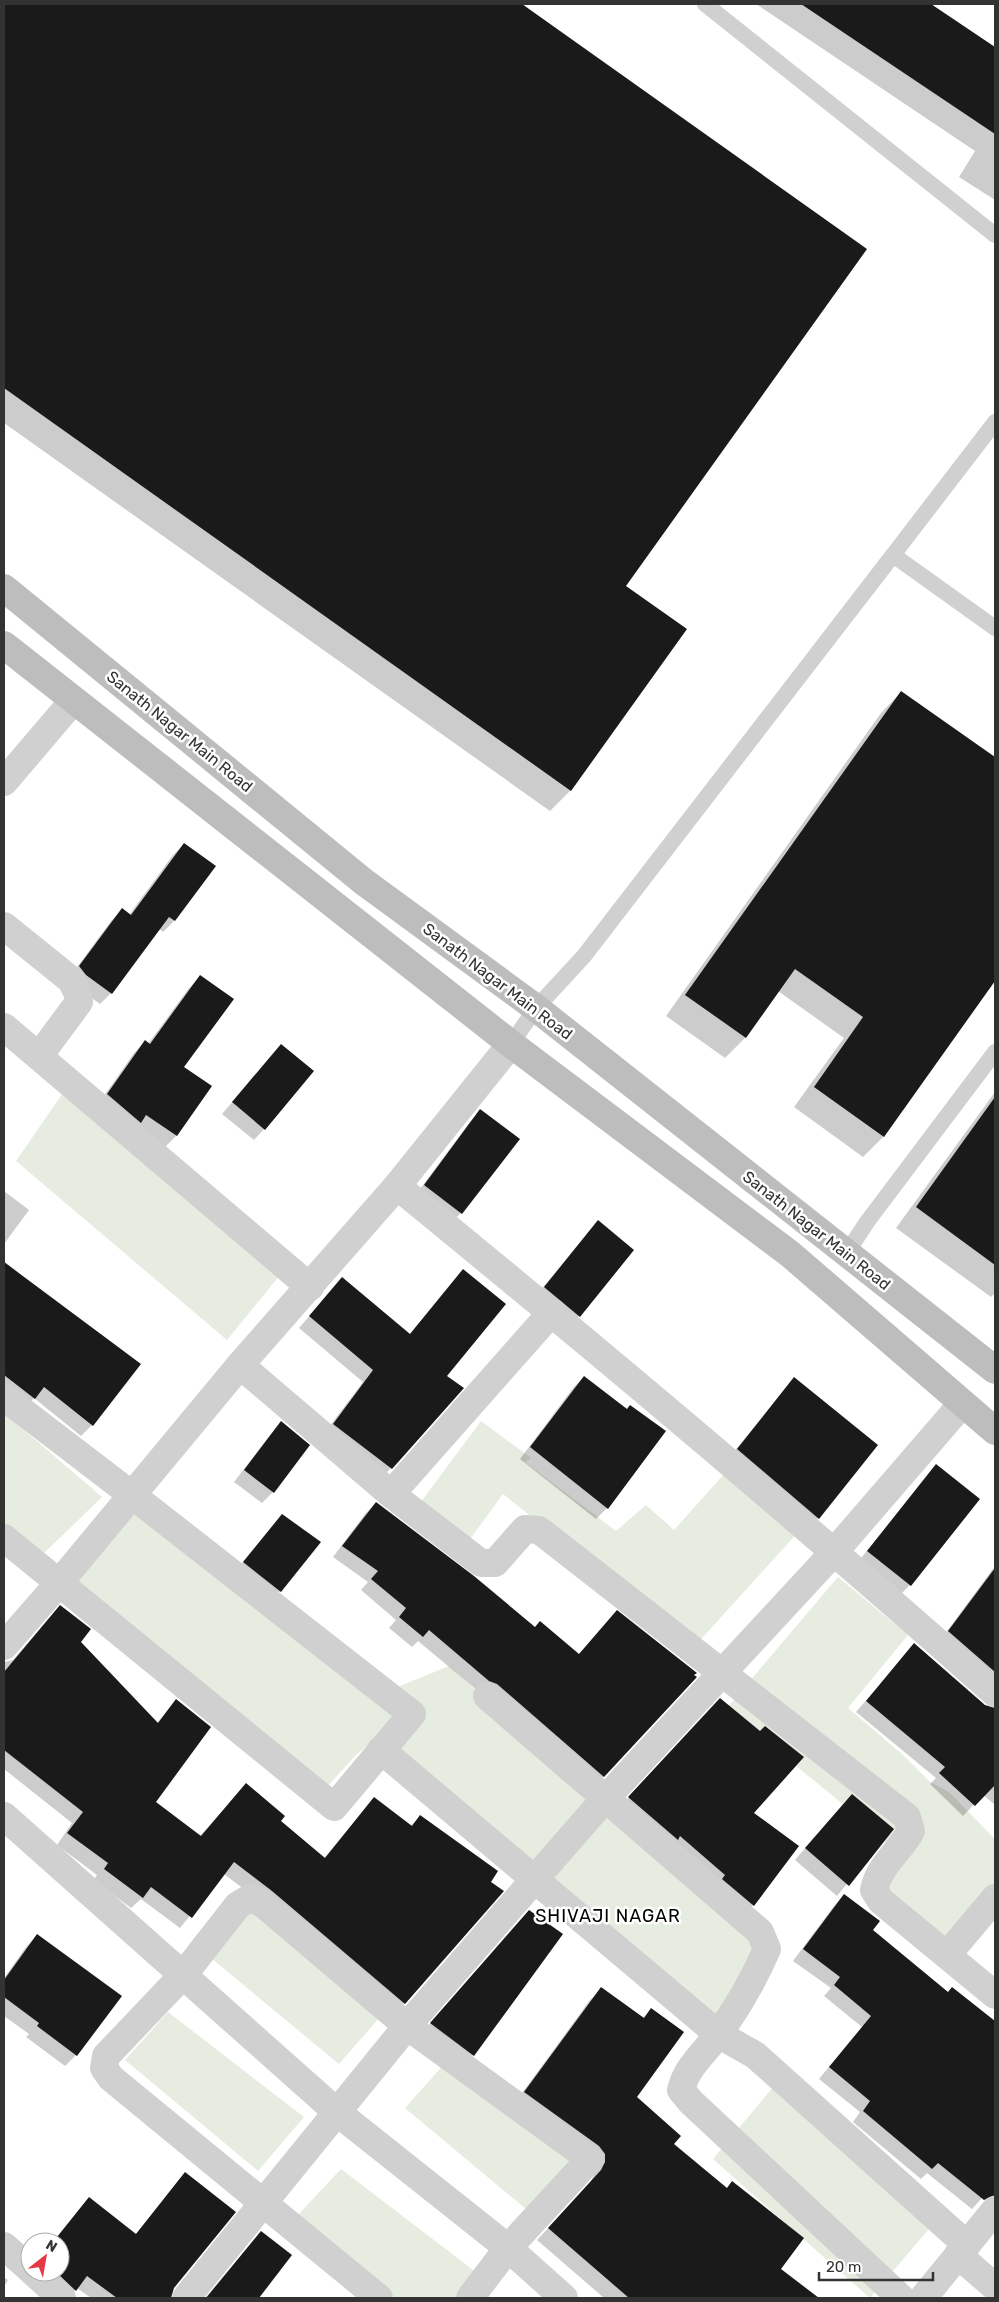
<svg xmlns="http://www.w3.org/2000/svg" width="999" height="2302" font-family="Rubik,sans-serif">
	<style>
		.green { fill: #e6ecdf }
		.shadow { fill: #0003 }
		.building { fill: #1a1a1a }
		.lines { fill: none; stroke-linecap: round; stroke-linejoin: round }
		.lane { stroke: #d0d0d0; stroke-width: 16 }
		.street { stroke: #d0d0d0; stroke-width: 28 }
		.secondary { stroke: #bdbdbd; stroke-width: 28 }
		.labels { text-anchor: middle; stroke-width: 5; stroke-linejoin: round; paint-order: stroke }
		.street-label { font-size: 16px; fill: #333; stroke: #fff }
		.neighbourhood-label { font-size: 18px; letter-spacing: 1px; fill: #000; stroke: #fff }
	</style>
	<rect width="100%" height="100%" fill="#fff"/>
	<g class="green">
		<path d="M 65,1090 L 289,1264 L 227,1340 L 16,1161 Z"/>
		<path d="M 4,1413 L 102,1497 L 39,1558 L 4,1530 Z"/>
		<path d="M 481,1421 L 531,1458 L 525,1462 L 616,1531 L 646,1505 L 674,1530 L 726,1472 L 799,1531 L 694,1647 L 503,1494 L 465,1546 L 409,1518 Z"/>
		<path d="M 135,1507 L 404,1716 L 356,1755 L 323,1791 L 69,1582 Z"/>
		<path d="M 838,1577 L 908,1635 L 848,1708 L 902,1754 L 930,1782 L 949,1792 L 995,1839 L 995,1890 L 948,1947 L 881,1888 L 900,1855 L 833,1796 L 726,1709 Z"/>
		<path d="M 449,1666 L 595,1797 L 535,1870 L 390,1750 L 395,1688 Z"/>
		<path d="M 605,1811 L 760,1950 L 715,2022 L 543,1879 Z"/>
		<path d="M 250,1906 L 386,2010 L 339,2064 L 206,1954 Z"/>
		<path d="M 168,2012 L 304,2117 L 258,2171 L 125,2060 Z"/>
		<path d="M 448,2060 L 584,2165 L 538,2219 L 405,2108 Z"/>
		<path d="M 774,2086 L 935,2222 L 870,2298 L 713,2159 Z"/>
		<path d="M 341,2169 L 477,2273 L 455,2298 L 395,2298 L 297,2216 Z"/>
	</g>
	<g class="shadow">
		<path d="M 4,4 L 520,4 L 865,249 L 625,586 L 685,629 L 570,791 L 550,811 L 4,423 Z"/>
		<path d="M 756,4 L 928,4 L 995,49 L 995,200 L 959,177 L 975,151 Z"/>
		<path d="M 901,692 L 995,759 L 995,979 L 884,1136 L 863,1157 L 794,1107 L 844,1038 L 778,991 L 745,1038 L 725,1058 L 666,1016 L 881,713 Z"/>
		<path d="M 184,844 L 214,866 L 174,921 L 163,932 L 158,928 L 111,993 L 100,1004 L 75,986 L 69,978 L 111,921 L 122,910 L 129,915 L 173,855 Z"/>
		<path d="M 200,977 L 182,1067 L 211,1086 L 176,1136 L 165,1147 L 97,1106 L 134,1053 L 145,1042 L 148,1044 L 189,988 Z"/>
		<path d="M 281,1046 L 264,1129 L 254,1140 L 222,1114 Z"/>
		<path d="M 995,1092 L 995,1293 L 991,1297 L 896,1228 Z"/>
		<path d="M 481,1111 L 461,1213 L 450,1224 L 414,1197 L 470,1122 Z"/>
		<path d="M 4,1191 L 29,1210 L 4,1244 Z"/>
		<path d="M 598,1222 L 579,1316 L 568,1327 L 534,1298 Z"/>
		<path d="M 4,1261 L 19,1273 L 92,1425 L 81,1436 L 34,1398 L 23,1409 L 4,1394 Z"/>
		<path d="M 463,1271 L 445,1376 L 391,1468 L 380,1479 L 323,1435 L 363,1382 L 299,1328 L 342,1278 L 409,1335 Z"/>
		<path d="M 584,1377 L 607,1508 L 596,1519 L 520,1459 L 573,1388 Z"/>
		<path d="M 794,1379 L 818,1518 L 808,1529 L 727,1460 Z"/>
		<path d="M 282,1423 L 308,1446 L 273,1492 L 262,1503 L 234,1482 L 271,1434 Z"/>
		<path d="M 936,1466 L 910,1585 L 899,1596 L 857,1563 Z"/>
		<path d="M 376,1503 L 604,1776 L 593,1787 L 418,1641 L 412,1647 L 389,1628 L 396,1620 L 361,1590 L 368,1582 L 333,1557 L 365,1514 Z"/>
		<path d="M 282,1516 L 280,1591 L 269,1602 L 233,1574 Z"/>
		<path d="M 995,1566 L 995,1692 L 939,1642 Z"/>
		<path d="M 49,1618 L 79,1642 L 157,1723 L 176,1700 L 154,1803 L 200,1836 L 246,1785 L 279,1821 L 324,1858 L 374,1799 L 410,1826 L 420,1817 L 404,2003 L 393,2014 L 261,1902 L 224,1874 L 180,1928 L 141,1899 L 131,1908 L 94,1880 L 97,1875 L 57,1845 L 72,1823 L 4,1769 L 4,1662 L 13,1660 Z"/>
		<path d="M 914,1645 L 984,1706 L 995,1709 L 995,1805 L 983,1795 L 963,1816 L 930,1784 L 936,1778 L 856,1712 Z"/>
		<path d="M 710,1710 L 752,1814 L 797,1846 L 753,1905 L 742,1916 L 618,1809 Z"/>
		<path d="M 852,1795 L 892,1829 L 837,1896 L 795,1860 Z"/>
		<path d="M 844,1895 L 871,1931 L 948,1993 L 952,1989 L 995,2024 L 995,2184 L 972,2209 L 927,2173 L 921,2179 L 853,2122 L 860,2112 L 819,2079 L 862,2027 L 824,1996 L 831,1988 L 793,1961 L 834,1906 Z"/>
		<path d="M 529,1911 L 473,2055 L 464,2064 L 421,2034 Z"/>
		<path d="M 37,1936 L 120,1996 L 76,2055 L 65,2066 L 26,2037 L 29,2034 L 4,2016 L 4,1978 L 26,1947 Z"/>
		<path d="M 602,1989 L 643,2018 L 651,2010 L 635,2097 L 672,2144 L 726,2189 L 732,2183 L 779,2269 L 817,2298 L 604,2298 L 537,2240 L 590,2183 L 594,2175 L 594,2166 L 514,2104 L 590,2000 Z"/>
		<path d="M 185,2174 L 173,2288 L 170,2298 L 91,2298 L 77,2288 L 67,2298 L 33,2272 L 60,2272 L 60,2242 L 53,2242 L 89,2199 L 135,2235 Z"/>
		<path d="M 261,2232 L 290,2255 L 257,2298 L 205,2298 Z"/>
		<path d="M 4,2277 L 8,2280 L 4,2287 Z"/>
	</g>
	<g class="building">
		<path d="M 4,4 L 522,4 L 867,249 L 626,586 L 687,629 L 571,791 L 4,388 Z"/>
		<path d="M 801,4 L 931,4 L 995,47 L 995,134 Z"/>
		<path d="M 901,691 L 995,757 L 995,981 L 884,1137 L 814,1087 L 863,1017 L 795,969 L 746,1038 L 685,995 Z"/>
		<path d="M 184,843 L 216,866 L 175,921 L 169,917 L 112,994 L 86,975 L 79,966 L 122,908 L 131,915 Z"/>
		<path d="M 200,975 L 234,999 L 184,1067 L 212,1086 L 177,1136 L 146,1115 L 141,1123 L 107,1094 L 145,1040 L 150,1044 Z"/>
		<path d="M 281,1044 L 314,1071 L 265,1130 L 232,1102 Z"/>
		<path d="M 995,1097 L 995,1265 L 916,1207 Z"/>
		<path d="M 480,1109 L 520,1139 L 462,1214 L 424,1185 Z"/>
		<path d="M 598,1220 L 634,1250 L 580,1317 L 544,1287 Z"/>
		<path d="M 4,1262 L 141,1364 L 93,1426 L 44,1387 L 35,1399 L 4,1375 Z"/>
		<path d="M 463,1269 L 506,1304 L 447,1376 L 464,1388 L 392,1469 L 333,1424 L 373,1370 L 309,1316 L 342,1277 L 410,1334 Z"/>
		<path d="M 584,1376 L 627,1409 L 630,1405 L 666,1431 L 608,1509 L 530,1447 Z"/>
		<path d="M 794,1377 L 878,1445 L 819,1519 L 737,1449 Z"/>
		<path d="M 281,1421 L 310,1445 L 274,1493 L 244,1470 Z"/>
		<path d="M 936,1464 L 980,1499 L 911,1586 L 867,1551 Z"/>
		<path d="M 376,1502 L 474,1576 L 535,1627 L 540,1621 L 579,1654 L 617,1610 L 697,1673 L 694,1675 L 697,1677 L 604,1777 L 497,1684 L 489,1681 L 429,1630 L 423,1637 L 399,1617 L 406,1608 L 371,1579 L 378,1571 L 342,1546 Z"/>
		<path d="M 282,1514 L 321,1542 L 281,1592 L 243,1562 Z"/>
		<path d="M 995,1568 L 995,1672 L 948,1631 Z"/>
		<path d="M 60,1605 L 91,1629 L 81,1642 L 158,1723 L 176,1699 L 211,1727 L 156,1802 L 201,1836 L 246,1783 L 285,1816 L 281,1821 L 325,1858 L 374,1797 L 412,1826 L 420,1815 L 498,1871 L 491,1882 L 504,1891 L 405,2004 L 272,1891 L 234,1862 L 192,1918 L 151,1887 L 143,1898 L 104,1869 L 108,1863 L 67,1833 L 83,1812 L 4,1750 L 4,1672 Z"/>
		<path d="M 914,1643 L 985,1705 L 995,1708 L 995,1785 L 975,1806 L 939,1773 L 945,1767 L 866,1701 Z"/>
		<path d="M 720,1698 L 760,1731 L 765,1726 L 804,1757 L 754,1813 L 799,1846 L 754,1906 L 722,1879 L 725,1875 L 680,1836 L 678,1840 L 628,1797 Z"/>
		<path d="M 852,1794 L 894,1829 L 849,1886 L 805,1848 Z"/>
		<path d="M 844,1894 L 880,1921 L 873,1930 L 948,1992 L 952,1987 L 995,2021 L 995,2195 L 984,2200 L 938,2163 L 932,2169 L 863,2111 L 870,2101 L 829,2067 L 871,2016 L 834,1985 L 840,1977 L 803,1949 Z"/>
		<path d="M 529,1910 L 563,1934 L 474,2056 L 430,2023 Z"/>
		<path d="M 37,1934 L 122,1996 L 77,2056 L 37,2026 L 39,2023 L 4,1997 L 4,1980 Z"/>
		<path d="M 601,1987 L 644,2018 L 651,2008 L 684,2032 L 637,2097 L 681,2136 L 674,2144 L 727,2188 L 732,2181 L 804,2238 L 781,2269 L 819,2298 L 629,2298 L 548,2228 L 601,2170 L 605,2162 L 605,2154 L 599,2146 L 524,2092 Z"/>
		<path d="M 185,2172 L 236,2212 L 174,2288 L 171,2298 L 117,2298 L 87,2276 L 76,2291 L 56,2272 L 60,2272 L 60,2242 L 53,2242 L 89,2197 L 136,2234 Z"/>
		<path d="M 261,2231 L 292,2255 L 259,2298 L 206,2298 Z"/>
	</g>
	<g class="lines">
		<g class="lane">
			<path d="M 705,4 L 995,235"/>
			<path d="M 893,555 L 995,422"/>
			<path d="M 511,1044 L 536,1008 L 584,956 L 893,555 L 995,628"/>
			<path d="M 846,1254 L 867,1222 L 995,1052"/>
		</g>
		<g class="street">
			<path d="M 4,782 L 73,701"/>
			<path d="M 4,926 L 71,980 L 77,992 L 79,1002 L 39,1056"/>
			<path d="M 4,1027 L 310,1287"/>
			<path d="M 397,1186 C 599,1351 799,1519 995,1693"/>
			<path d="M 240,1365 L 391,1494 L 481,1563 L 495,1563 L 525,1529 L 539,1530 L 907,1817 L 911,1831 C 900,1851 878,1867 874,1890 L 881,1901 L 995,1995"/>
			<path d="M 4,1397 L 132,1495 L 412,1714 L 334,1807 L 4,1538"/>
			<path d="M 391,1494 L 552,1312"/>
			<path d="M 4,1646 L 59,1583 L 240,1365 L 397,1186 L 511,1044"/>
			<path d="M 487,1696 L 760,1932 L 767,1949 C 754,1979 736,2010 717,2036 C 704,2053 686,2068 681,2090 L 691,2102 L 901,2298"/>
			<path d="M 381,1750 L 718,2034 L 755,2055 L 967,2245"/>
			<path d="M 4,1816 L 338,2113 L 508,2248 L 564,2298"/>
			<path d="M 947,1955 L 995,1898"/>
			<path d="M 4,2246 L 30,2269"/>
			<path d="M 958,2255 L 995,2287"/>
			<path d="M 33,2272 L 62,2298"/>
			<path d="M 186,2298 L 407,2026 L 534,1880 L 595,1810 L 835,1551 L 962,1404"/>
			<path d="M 379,2298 L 111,2078 L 104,2068 L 106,2056 L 184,1974 L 238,1905 L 250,1898 L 262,1903 L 407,2026 L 590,2159 L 508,2248 L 470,2298"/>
			<path d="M 923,2298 L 995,2210"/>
		</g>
		<g class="secondary">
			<path d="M 4,588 L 364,882 L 536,1008 L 995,1370"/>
			<path d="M 4,645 L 511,1044 L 790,1254 L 995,1431"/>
		</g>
	</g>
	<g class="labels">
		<g class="street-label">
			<text transform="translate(180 731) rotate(39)" y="6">Sanath Nagar Main Road</text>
			<text transform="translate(498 981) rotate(37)" y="6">Sanath Nagar Main Road</text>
			<text transform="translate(817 1230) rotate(38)" y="6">Sanath Nagar Main Road</text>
		</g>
		<g class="neighbourhood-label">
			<text x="608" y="1922">SHIVAJI NAGAR</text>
		</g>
	</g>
	<rect width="999" height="2302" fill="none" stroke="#333333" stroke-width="10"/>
	<g transform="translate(45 2257) rotate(31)"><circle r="24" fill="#ffffff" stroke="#adadad"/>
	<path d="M0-4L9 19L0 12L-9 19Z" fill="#e63946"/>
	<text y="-8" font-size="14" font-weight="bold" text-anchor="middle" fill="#333333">N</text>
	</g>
	<path d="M819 2272v8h114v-8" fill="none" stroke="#333333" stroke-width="2.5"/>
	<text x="826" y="2272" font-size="15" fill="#333333" stroke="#ffffff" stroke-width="4" paint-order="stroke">20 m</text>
</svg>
